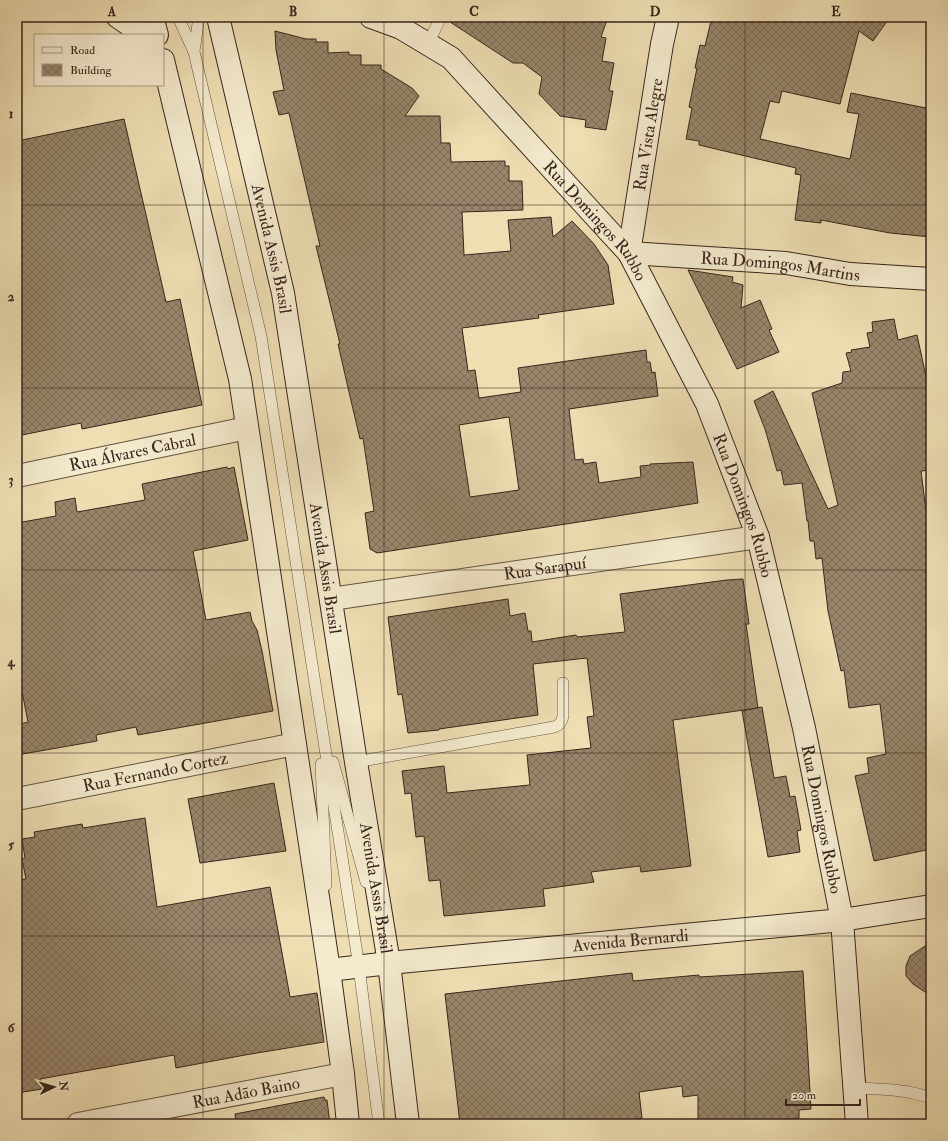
<svg xmlns="http://www.w3.org/2000/svg" width="948" height="1141" font-family="'IM FELL Double Pica',serif">
	<style>
		.building { fill: url(#building-cross-hatch); stroke: #38251d; fill-rule: evenodd }
		.lines { fill: none; stroke-linecap: round; stroke-linejoin: round }
		.lane-casing { stroke: #665442; stroke-width: 12 }
		.street-casing { stroke: #665442; stroke-width: 24 }
		.secondary-casing { stroke: #38251d; stroke-width: 24 }
		.lane { stroke: #f4eace; stroke-width: 11 }
		.street { stroke: #f4eace; stroke-width: 22 }
		.secondary { stroke: #f4eace; stroke-width: 22 }
		.grid { fill: none; stroke: #38251d; stroke-width: 1; stroke-opacity: 0.55 }
		.labels { text-anchor: middle; stroke-width: 3; stroke-linejoin: round; paint-order: stroke }
		.street-label { font-size: 17px; fill: #38251d; stroke: #f4eace }
		.neatline { fill: none; stroke: #38251d; stroke-width: 1.5 }
		.grid-label { font-size: 13px; text-anchor: middle; font-weight: bold; fill: #38251d }
	</style>
	<defs>
		<pattern id="building-cross-hatch" width="8" height="8" patternUnits="userSpaceOnUse"><rect width="8" height="8" fill="#97866b"/><path d="M0 0l8 8M0 8l8-8" fill="none" stroke="#7c6d57"/></pattern>
	</defs>
	<rect width="100%" height="100%" fill="#eedfb3"/>
	<filter id="stains"><feTurbulence type="fractalNoise" baseFrequency=".005" numOctaves="4"/><feColorMatrix values="0 0 0 0 .2 0 0 0 0 .09 0 0 0 0 .02 0 0 0 .5 -.17"/></filter>
	<radialGradient id="worn" r=".72"><stop offset=".6" stop-color="#630" stop-opacity="0"/><stop offset="1" stop-color="#630" stop-opacity=".3"/></radialGradient>
	<g class="building">
		<path d="M 448,17 L 608,17 L 601,37 L 606,38 L 602,61 L 614,63 L 609,91 L 613,91 L 606,130 L 585,127 L 586,120 L 560,116 L 539,94 L 542,77 L 523,63 L 513,63 L 447,20 Z"/>
		<path d="M 712,17 L 890,17 L 873,41 L 859,31 L 840,104 L 782,91 L 779,103 L 770,101 L 760,139 L 850,159 L 859,114 L 847,112 L 851,93 L 931,109 L 931,237 L 890,233 L 821,220 L 821,223 L 795,220 L 801,175 L 795,174 L 796,168 L 699,145 L 699,141 L 686,139 L 692,108 L 689,107 L 697,68 L 695,68 L 700,45 L 705,46 Z"/>
		<path d="M 275,31 L 306,39 L 316,39 L 316,42 L 328,42 L 328,53 L 349,52 L 349,55 L 361,55 L 361,65 L 381,65 L 381,69 L 412,88 L 419,96 L 405,116 L 440,116 L 441,143 L 450,143 L 451,162 L 505,161 L 505,166 L 509,166 L 509,181 L 522,181 L 523,210 L 462,212 L 464,255 L 511,251 L 508,220 L 551,217 L 553,237 L 572,221 L 594,244 L 608,265 L 614,304 L 538,315 L 539,318 L 462,328 L 468,371 L 475,370 L 479,398 L 521,392 L 518,368 L 646,350 L 647,362 L 650,362 L 652,373 L 655,372 L 658,396 L 569,409 L 575,460 L 583,459 L 584,464 L 596,462 L 599,483 L 641,477 L 640,466 L 651,465 L 650,464 L 693,462 L 698,503 L 592,520 L 377,553 L 370,549 L 365,513 L 374,511 L 363,438 L 360,439 L 349,392 L 338,344 L 340,344 L 316,246 L 320,246 L 289,113 L 279,115 L 273,92 L 284,90 L 276,50 ZM 509,417 L 519,490 L 470,497 L 459,425 Z"/>
		<path d="M 124,119 L 166,302 L 180,299 L 202,405 L 82,429 L 81,423 L 17,436 L 17,141 Z"/>
		<path d="M 688,270 L 733,277 L 732,282 L 743,285 L 741,308 L 760,300 L 772,329 L 769,330 L 779,352 L 737,369 Z"/>
		<path d="M 894,319 L 898,340 L 917,335 L 931,399 L 931,470 L 921,471 L 928,527 L 931,527 L 931,849 L 874,861 L 855,776 L 869,773 L 867,758 L 886,754 L 880,704 L 849,708 L 844,670 L 841,671 L 828,611 L 822,558 L 816,559 L 814,541 L 810,541 L 808,521 L 807,521 L 802,483 L 784,485 L 781,470 L 777,471 L 765,429 L 754,401 L 773,391 L 828,509 L 838,505 L 812,393 L 842,383 L 843,372 L 851,371 L 846,353 L 852,352 L 851,350 L 870,347 L 867,333 L 873,332 L 872,322 Z"/>
		<path d="M 227,467 L 228,469 L 234,467 L 248,540 L 193,551 L 206,620 L 250,612 L 252,621 L 257,630 L 262,651 L 273,711 L 138,735 L 136,727 L 96,735 L 97,741 L 17,755 L 17,725 L 28,722 L 17,666 L 17,523 L 56,516 L 55,502 L 75,498 L 77,512 L 145,500 L 142,484 Z"/>
		<path d="M 743,579 L 749,624 L 746,624 L 758,708 L 673,720 L 691,866 L 641,872 L 640,866 L 591,872 L 594,882 L 543,889 L 545,906 L 444,916 L 440,880 L 429,881 L 424,836 L 416,837 L 411,793 L 405,794 L 402,771 L 444,766 L 447,793 L 530,785 L 527,755 L 591,748 L 587,717 L 594,716 L 587,658 L 533,664 L 538,715 L 439,729 L 439,730 L 408,733 L 402,694 L 398,695 L 388,617 L 508,599 L 510,616 L 525,613 L 528,631 L 531,631 L 532,642 L 576,635 L 577,637 L 625,632 L 620,594 L 727,580 Z"/>
		<path d="M 762,707 L 774,778 L 786,776 L 790,797 L 795,796 L 801,830 L 797,831 L 800,852 L 768,857 L 742,711 Z"/>
		<path d="M 274,783 L 286,851 L 200,863 L 188,799 Z"/>
		<path d="M 145,818 L 157,907 L 270,887 L 290,997 L 317,993 L 324,1042 L 245,1055 L 176,1068 L 174,1055 L 40,1079 L 42,1089 L 17,1093 L 17,880 L 26,879 L 22,859 L 25,858 L 22,839 L 35,837 L 34,832 L 82,824 L 83,828 Z"/>
		<path d="M 931,942 L 931,996 L 913,984 L 906,976 L 906,966 L 910,956 Z"/>
		<path d="M 803,971 L 811,1109 L 799,1110 L 799,1118 L 765,1121 L 765,1124 L 698,1124 L 698,1095 L 683,1097 L 682,1086 L 639,1092 L 642,1118 L 628,1120 L 628,1124 L 460,1124 L 445,994 L 632,973 L 633,981 L 699,975 L 699,977 Z"/>
		<path d="M 324,1097 L 325,1100 L 327,1100 L 330,1124 L 236,1124 L 235,1114 Z"/>
	</g>
	<g class="lines">
		<defs>
			<g id="lane">
				<path d="M 178,17 L 194,52 L 261,336 L 359,967 L 379,1124"/>
				<path d="M 428,44 L 441,17"/>
				<path d="M 194,51 L 199,17"/>
				<path d="M 333,762 L 366,882"/>
				<path d="M 356,762 L 554,727 C 560,725 562,722 563,716 L 563,683"/>
				<path d="M 321,764 L 326,885"/>
				<path d="M 854,1088 C 879,1089 907,1089 931,1098"/>
			</g>
			<g id="street">
				<path id="s1" d="M 17,476 L 247,428"/>
				<path id="s2" d="M 331,599 L 758,537"/>
				<path id="s3" d="M 17,799 L 295,744"/>
				<path id="s4" d="M 78,1124 L 343,1074"/>
			</g>
			<g id="secondary">
				<path d="M 118,17 L 144,35"/>
				<path d="M 152,17 L 157,35"/>
				<path id="s5" d="M 218,17 L 283,293 L 356,762 L 389,963 L 408,1124"/>
				<path id="s6" d="M 371,17 L 401,28 L 451,58 L 606,228 L 629,253 L 707,404 L 758,537 L 804,728 L 842,920 L 857,1124"/>
				<path d="M 163,60 L 240,379 L 329,970 L 343,1074 L 348,1124"/>
				<path id="s7" d="M 629,253 L 786,263 L 850,274 L 931,279"/>
				<path id="s8" d="M 629,253 L 662,44 L 668,17"/>
				<path id="s9" d="M 329,970 L 389,963 L 842,920 L 931,906"/>
			</g>
		</defs>
		<use href="#lane" class="lane-casing"/>
		<use href="#street" class="street-casing"/>
		<use href="#secondary" class="secondary-casing"/>
		<use href="#lane" class="lane"/>
		<use href="#street" class="street"/>
		<use href="#secondary" class="secondary"/>
	</g>
	<path class="grid" d="M 203,17 L 203,1124M 384,17 L 384,1124M 564,17 L 564,1124M 745,17 L 745,1124M 17,205 L 931,205M 17,388 L 931,388M 17,570 L 931,570M 17,753 L 931,753M 17,936 L 931,936"/>
	<g class="labels">
		<g class="street-label">
			<text dy="6" stroke="none"><textPath href="#s8" startOffset="120">Rua Vista Alegre</textPath></text>
			<text dy="6" stroke="none"><textPath href="#s6" startOffset="308">Rua Domingos Rubbo</textPath></text>
			<text dy="6" stroke="none"><textPath href="#s5" startOffset="238">Avenida Assis Brasil</textPath></text>
			<text dy="6" stroke="none"><textPath href="#s7" startOffset="152">Rua Domingos Martins</textPath></text>
			<text dy="6" stroke="none"><textPath href="#s1" startOffset="118">Rua Álvares Cabral</textPath></text>
			<text dy="6" stroke="none"><textPath href="#s6" startOffset="632">Rua Domingos Rubbo</textPath></text>
			<text dy="6" stroke="none"><textPath href="#s5" startOffset="562">Avenida Assis Brasil</textPath></text>
			<text dy="6" stroke="none"><textPath href="#s2" startOffset="216">Rua Sarapuí</textPath></text>
			<text dy="6" stroke="none"><textPath href="#s3" startOffset="141">Rua Fernando Cortez</textPath></text>
			<text dy="6" stroke="none"><textPath href="#s6" startOffset="956">Rua Domingos Rubbo</textPath></text>
			<text dy="6" stroke="none"><textPath href="#s5" startOffset="886">Avenida Assis Brasil</textPath></text>
			<text dy="6" stroke="none"><textPath href="#s9" startOffset="303">Avenida Bernardi</textPath></text>
			<text dy="6" stroke="none"><textPath href="#s4" startOffset="171">Rua Adão Baino</textPath></text>
		</g>
	</g>
	<rect width="948" height="1141" fill="none" stroke="#eedfb3" stroke-width="44"/>
	<rect x="34" y="34" width="130" height="52" fill="#f4eace" stroke="#a99b87"/>
	<rect x="42" y="47" width="20" height="6" fill="#f4eace" stroke="#a99b87"/>
	<text x="70" y="54" font-size="12" fill="#38251d">Road</text>
	<rect x="42" y="64" width="20" height="12" fill="url(#building-cross-hatch)" stroke="#a99b87"/>
	<text x="70" y="74" font-size="12" fill="#38251d">Building</text>
	<g transform="translate(54 1087) rotate(85)" stroke="#f4eace" stroke-width="3" paint-order="stroke">
	<path d="M0-3L7 15L0 10L-7 15Z" fill="#38251d"/>
	<text y="-6" font-size="11" font-weight="bold" text-anchor="middle" fill="#38251d">N</text>
	</g>
	<path d="M786 1099v6h74v-6" fill="none" stroke="#38251d" stroke-width="2"/>
	<text x="792" y="1099" font-size="12" fill="#38251d" stroke="#f4eace" stroke-width="3" paint-order="stroke">20 m</text>
	<rect x="22" y="22" width="904" height="1097" class="neatline"/>
	<g class="grid-label">
		<text x="112" y="16">A</text>
		<text x="293" y="16">B</text>
		<text x="474" y="16">C</text>
		<text x="655" y="16">D</text>
		<text x="836" y="16">E</text>
		<text x="11" y="118">1</text>
		<text x="11" y="301">2</text>
		<text x="11" y="484">3</text>
		<text x="11" y="666">4</text>
		<text x="11" y="849">5</text>
		<text x="11" y="1032">6</text>
	</g>
	<rect width="100%" height="100%" filter="url(#stains)"/>
	<rect width="100%" height="100%" fill="url(#worn)"/>
</svg>
